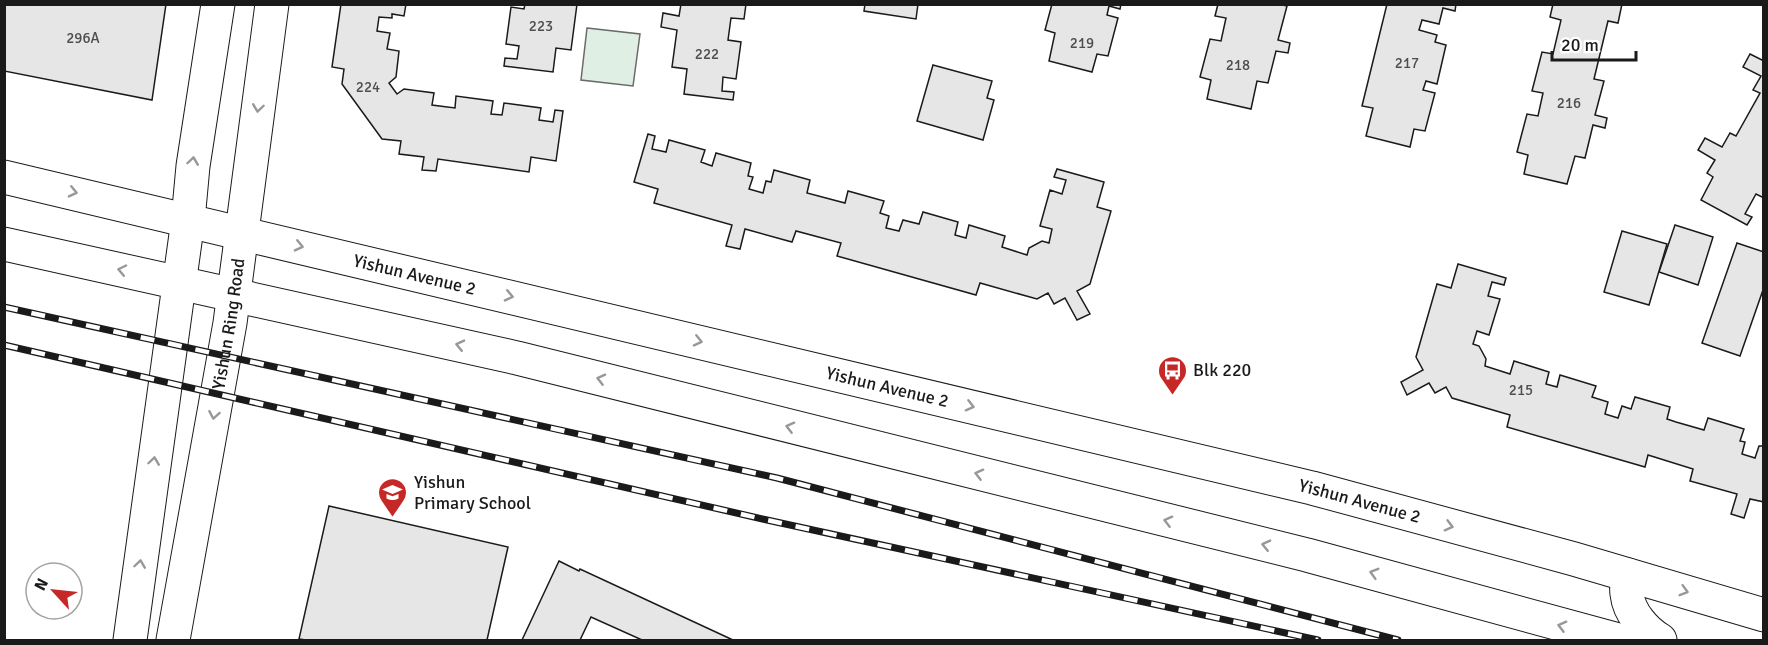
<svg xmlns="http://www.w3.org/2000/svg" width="1768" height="645" font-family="Signika,sans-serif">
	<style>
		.green { fill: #e0efe3; stroke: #6a6a6a; stroke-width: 1.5 }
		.building { fill: #e6e6e6; stroke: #1a1a1a; stroke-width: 1.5 }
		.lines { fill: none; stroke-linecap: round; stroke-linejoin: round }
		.major-casing { stroke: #1a1a1a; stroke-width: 35 }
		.major { stroke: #fff; stroke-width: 33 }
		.rail-casing { stroke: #1a1a1a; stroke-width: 7 }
		.rail { stroke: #fff; stroke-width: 4.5; stroke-dasharray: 14; stroke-linecap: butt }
		.oneway { stroke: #989898 }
		.labels { text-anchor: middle; stroke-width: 4.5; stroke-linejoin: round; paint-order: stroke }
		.number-label { font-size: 15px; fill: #4d4d4d }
		.street-label { font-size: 18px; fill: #1a1a1a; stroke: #fff }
		.poi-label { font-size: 18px; fill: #1a1a1a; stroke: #fff; text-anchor: start }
	</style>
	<rect width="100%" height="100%" fill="#fff"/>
	<path class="green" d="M 587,28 L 640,34 L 633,86 L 581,80 Z"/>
	<g class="building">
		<path d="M 4,4 L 166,4 L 152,100 L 4,71 Z"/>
		<path d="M 341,4 L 406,4 L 404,16 L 392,14 L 392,18 L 379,17 L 377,31 L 390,33 L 387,49 L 399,51 L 396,77 L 389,83 L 397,94 L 404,89 L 434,93 L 432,105 L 455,108 L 456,96 L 493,101 L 491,114 L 502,115 L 504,103 L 541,108 L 539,120 L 553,122 L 555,110 L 563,111 L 556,161 L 531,157 L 529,172 L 438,159 L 436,171 L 422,170 L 424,157 L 399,154 L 401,141 L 382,139 L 342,84 L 344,69 L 332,67 Z"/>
		<path d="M 525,4 L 577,4 L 571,50 L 556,48 L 553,72 L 504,66 L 505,58 L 517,59 L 519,46 L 506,44 L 511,7 L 524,9 Z"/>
		<path d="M 681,4 L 746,4 L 744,19 L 731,18 L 728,40 L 741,42 L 736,79 L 723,77 L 722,91 L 734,92 L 733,100 L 684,94 L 687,69 L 672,67 L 677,30 L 661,27 L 663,13 L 679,16 Z"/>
		<path d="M 865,4 L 918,4 L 916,19 L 864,11 Z"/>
		<path d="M 1052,4 L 1121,4 L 1120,9 L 1109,6 L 1107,15 L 1118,18 L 1108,56 L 1097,54 L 1092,72 L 1049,61 L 1055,33 L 1045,30 Z"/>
		<path d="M 1218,4 L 1278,4 L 1287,6 L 1278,40 L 1290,43 L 1288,53 L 1276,51 L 1268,83 L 1257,81 L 1251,109 L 1207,99 L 1211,80 L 1200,77 L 1210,39 L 1221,41 L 1226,18 L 1215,16 Z"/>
		<path d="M 1387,4 L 1456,4 L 1455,11 L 1443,8 L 1439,24 L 1422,20 L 1419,30 L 1437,35 L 1435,42 L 1446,45 L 1437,84 L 1426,81 L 1423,90 L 1435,93 L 1425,131 L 1414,129 L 1410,147 L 1366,136 L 1373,108 L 1362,106 Z"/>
		<path d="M 1553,4 L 1622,4 L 1618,23 L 1608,21 L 1594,79 L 1604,81 L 1595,115 L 1607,118 L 1605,128 L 1593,125 L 1585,158 L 1575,156 L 1567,184 L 1524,174 L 1528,155 L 1517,152 L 1527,114 L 1538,116 L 1543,93 L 1532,91 L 1542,52 L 1553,54 L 1561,20 L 1550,17 Z"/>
		<path d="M 1750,54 L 1764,61 L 1764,198 L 1756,194 L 1745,214 L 1752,217 L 1747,225 L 1701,200 L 1713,177 L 1707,173 L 1715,160 L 1698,150 L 1705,138 L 1722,147 L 1730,133 L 1736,136 L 1760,93 L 1753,90 L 1761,76 L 1743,67 Z"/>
		<path d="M 933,65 L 992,81 L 987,98 L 994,100 L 983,140 L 917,121 Z"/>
		<path d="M 648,134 L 655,136 L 652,149 L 666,152 L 669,140 L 705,150 L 701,162 L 712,166 L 716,153 L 751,163 L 748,176 L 753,177 L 749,189 L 763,193 L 766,181 L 771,182 L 774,170 L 810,180 L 807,193 L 845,203 L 848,191 L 884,201 L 880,213 L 889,216 L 886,228 L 899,231 L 903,220 L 919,224 L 923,212 L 958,222 L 955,235 L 966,238 L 969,225 L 1005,236 L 1002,247 L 1027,255 L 1029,248 L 1042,241 L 1049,243 L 1052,229 L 1040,226 L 1050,190 L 1062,194 L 1066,180 L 1054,177 L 1057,169 L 1104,182 L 1097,207 L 1111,211 L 1090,284 L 1077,291 L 1090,314 L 1077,320 L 1065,298 L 1054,304 L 1048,293 L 1037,299 L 980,283 L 976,295 L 837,256 L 841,243 L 796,231 L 792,242 L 745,229 L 740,249 L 726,246 L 732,225 L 654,203 L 658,189 L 634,182 Z"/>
		<path d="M 1675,225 L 1713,237 L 1698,285 L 1659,272 Z"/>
		<path d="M 1622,231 L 1667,244 L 1649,305 L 1604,292 Z"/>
		<path d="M 1737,243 L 1764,252 L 1764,287 L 1740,356 L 1702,343 Z"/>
		<path d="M 1458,264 L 1506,278 L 1504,285 L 1492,282 L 1488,296 L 1500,299 L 1489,335 L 1477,331 L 1473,344 L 1479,346 L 1486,359 L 1485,366 L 1510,374 L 1514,361 L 1549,372 L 1546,384 L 1557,387 L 1560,375 L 1596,386 L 1592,397 L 1608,402 L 1605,414 L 1618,418 L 1622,406 L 1631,409 L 1635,397 L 1670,407 L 1667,419 L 1676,422 L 1704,430 L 1708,418 L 1744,429 L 1740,441 L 1745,442 L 1742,454 L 1755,458 L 1759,446 L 1764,446 L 1764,502 L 1750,499 L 1744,518 L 1731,514 L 1737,494 L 1690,481 L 1693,469 L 1648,455 L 1645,467 L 1507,427 L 1510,415 L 1452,398 L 1446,387 L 1435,393 L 1429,383 L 1407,395 L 1401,382 L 1423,370 L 1416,357 L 1437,284 L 1451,288 Z"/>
		<path d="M 329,506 L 508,547 L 487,640 L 306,640 L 299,639 Z"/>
		<path d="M 559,561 L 579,571 L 580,569 L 733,640 L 642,640 L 591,617 L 580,640 L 522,640 Z"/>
	</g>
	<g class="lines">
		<defs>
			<g id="major">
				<path id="s1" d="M 4,177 L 1312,488 L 1574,559 L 1764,615"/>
				<path d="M 4,244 L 517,358 L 1307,555 L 1618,640"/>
				<path d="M 1628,575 C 1627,581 1626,588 1627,594 C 1629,613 1645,631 1660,640"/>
				<path d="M 130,640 L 188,220 L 193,166 L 218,4"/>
				<path id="s2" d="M 173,640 L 230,323 L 272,4"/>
			</g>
		</defs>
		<use href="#major" class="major-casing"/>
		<use href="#major" class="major"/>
		<defs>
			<g id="rail">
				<path d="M 4,307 L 777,478 L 1398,640"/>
				<path d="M 4,345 L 767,520 L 1318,640"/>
			</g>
		</defs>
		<use href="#rail" class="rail-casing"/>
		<use href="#rail" class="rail"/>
	</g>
	<defs><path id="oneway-chevron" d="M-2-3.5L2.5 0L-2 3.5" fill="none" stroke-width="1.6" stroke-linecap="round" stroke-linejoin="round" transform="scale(1.5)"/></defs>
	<g class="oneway">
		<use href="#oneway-chevron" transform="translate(258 108) rotate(98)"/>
		<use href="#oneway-chevron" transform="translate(193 161) rotate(-82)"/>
		<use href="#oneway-chevron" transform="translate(73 192) rotate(13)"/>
		<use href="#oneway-chevron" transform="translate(299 246) rotate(13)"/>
		<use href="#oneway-chevron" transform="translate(122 270) rotate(-168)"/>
		<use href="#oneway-chevron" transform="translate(509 296) rotate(13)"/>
		<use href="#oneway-chevron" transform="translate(698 341) rotate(13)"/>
		<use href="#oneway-chevron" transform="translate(460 345) rotate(-167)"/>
		<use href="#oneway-chevron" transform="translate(601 379) rotate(-166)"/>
		<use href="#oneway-chevron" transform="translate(970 406) rotate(14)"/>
		<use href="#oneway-chevron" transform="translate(214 415) rotate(100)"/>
		<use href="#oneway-chevron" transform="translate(790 427) rotate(-166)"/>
		<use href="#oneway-chevron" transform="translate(154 461) rotate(-82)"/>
		<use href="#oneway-chevron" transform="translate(979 474) rotate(-166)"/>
		<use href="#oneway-chevron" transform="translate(1168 521) rotate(-166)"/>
		<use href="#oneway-chevron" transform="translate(1449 526) rotate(15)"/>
		<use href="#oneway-chevron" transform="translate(1266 545) rotate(-167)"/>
		<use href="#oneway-chevron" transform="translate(140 564) rotate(-82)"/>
		<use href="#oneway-chevron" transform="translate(1374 573) rotate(-164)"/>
		<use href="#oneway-chevron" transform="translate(1684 591) rotate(16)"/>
		<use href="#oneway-chevron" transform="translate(1562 626) rotate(-165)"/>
	</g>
	<defs>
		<symbol id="bus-pin" viewBox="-11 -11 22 30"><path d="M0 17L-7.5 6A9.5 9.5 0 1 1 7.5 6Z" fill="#c62828" stroke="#fff"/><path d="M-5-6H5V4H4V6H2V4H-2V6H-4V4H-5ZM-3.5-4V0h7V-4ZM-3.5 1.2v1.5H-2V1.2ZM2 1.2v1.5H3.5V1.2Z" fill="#fff"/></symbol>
		<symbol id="school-pin" viewBox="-11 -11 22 30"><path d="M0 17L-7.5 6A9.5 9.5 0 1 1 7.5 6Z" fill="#c62828" stroke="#fff"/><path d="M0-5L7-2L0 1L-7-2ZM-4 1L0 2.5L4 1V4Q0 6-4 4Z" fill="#fff"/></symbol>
	</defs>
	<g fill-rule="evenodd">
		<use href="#bus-pin" x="1156" y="354" width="33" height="45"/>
		<use href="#school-pin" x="376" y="476" width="33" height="45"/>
	</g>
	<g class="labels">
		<g class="number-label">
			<text x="541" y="31">223</text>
			<text x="83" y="43">296A</text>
			<text x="1082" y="48">219</text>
			<text x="707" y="59">222</text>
			<text x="1407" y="68">217</text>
			<text x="1238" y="70">218</text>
			<text x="368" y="92">224</text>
			<text x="1569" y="108">216</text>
			<text x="1521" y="395">215</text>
		</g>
		<g class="street-label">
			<text dy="6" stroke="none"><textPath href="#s1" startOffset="422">Yishun Avenue 2</textPath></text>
			<text dy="6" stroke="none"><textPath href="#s2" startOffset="321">Yishun Ring Road</textPath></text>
			<text dy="6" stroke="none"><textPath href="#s1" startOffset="908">Yishun Avenue 2</textPath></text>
			<text dy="6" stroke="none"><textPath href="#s1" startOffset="1394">Yishun Avenue 2</textPath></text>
		</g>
		<g class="poi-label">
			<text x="1193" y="376">Blk 220</text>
			<text x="414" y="488">Yishun<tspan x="414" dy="21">Primary School</tspan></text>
		</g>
	</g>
	<rect width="1768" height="645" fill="none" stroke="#1a1a1a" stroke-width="12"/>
	<g transform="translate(54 591) rotate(297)"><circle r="28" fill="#ffffff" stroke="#a3a3a3" stroke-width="1.5"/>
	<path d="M0-4.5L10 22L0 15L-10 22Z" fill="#c62828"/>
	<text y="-9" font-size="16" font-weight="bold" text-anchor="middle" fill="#1a1a1a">N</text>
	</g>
	<path d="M1552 51v9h84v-9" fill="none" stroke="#1a1a1a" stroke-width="3"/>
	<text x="1561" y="51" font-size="18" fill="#1a1a1a" stroke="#ffffff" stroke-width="4.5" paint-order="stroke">20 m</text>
</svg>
